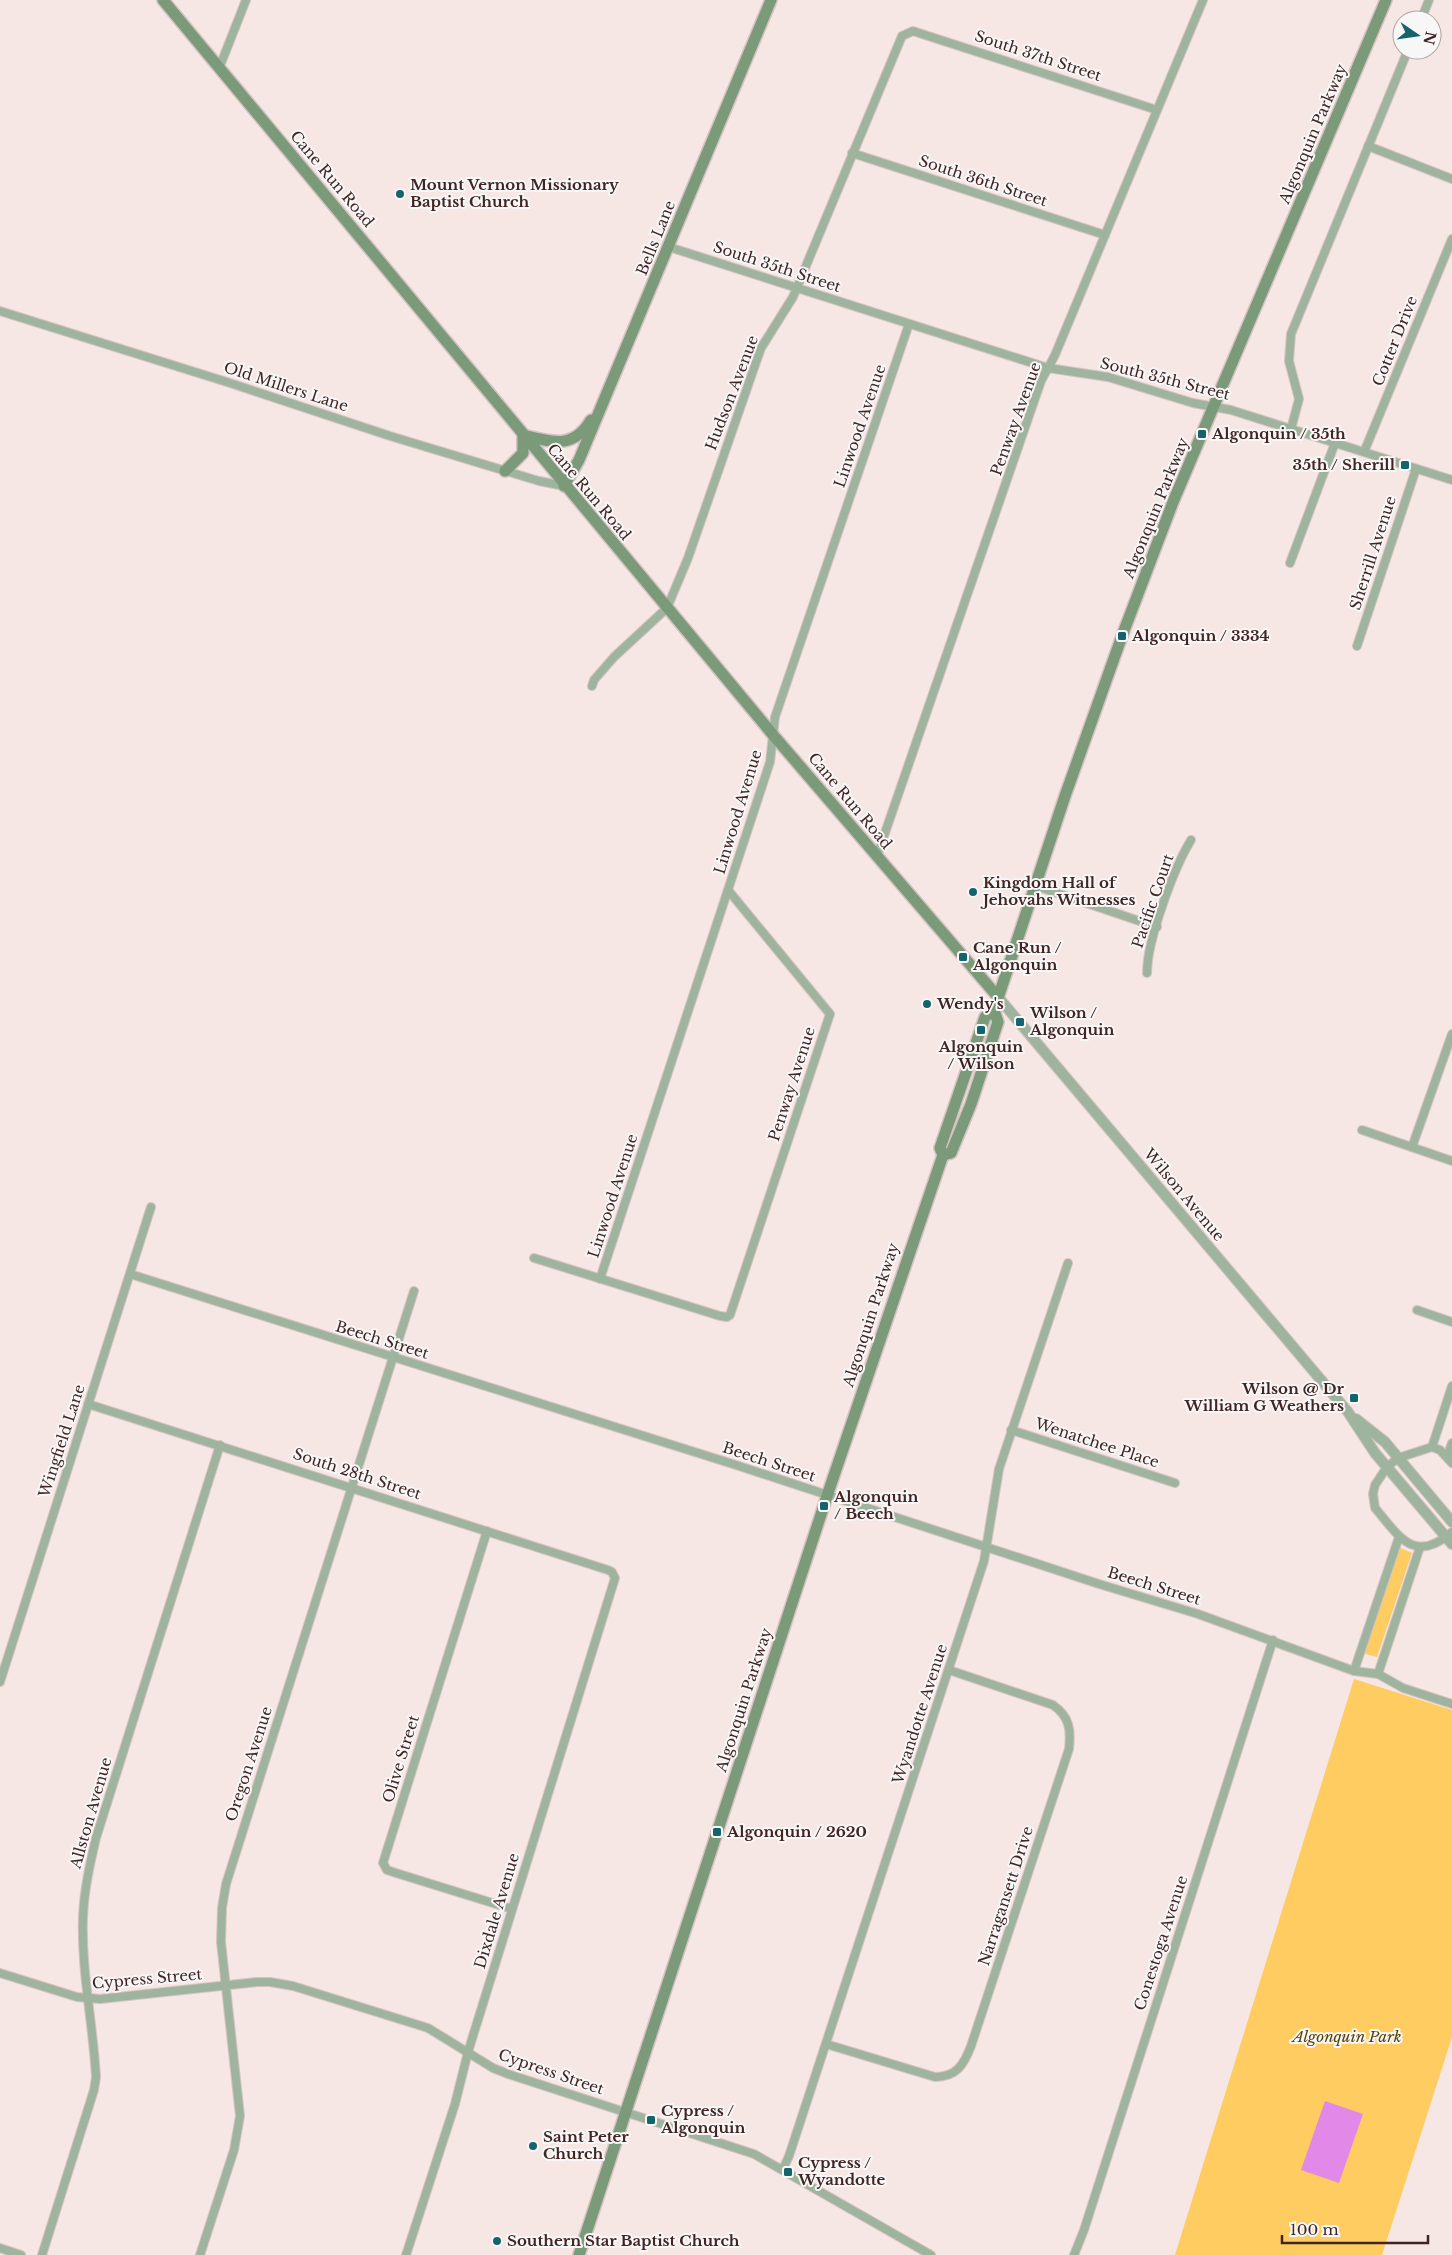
<svg xmlns="http://www.w3.org/2000/svg" width="1452" height="2255" font-family="'Libre Baskerville',serif">
	<style>
		.green { fill: #fecc61 }
		.water { fill: #e188e9 }
		.lines { fill: none; stroke-linecap: round; stroke-linejoin: round }
		.minor-casing { stroke: #d6c3c1; stroke-width: 10 }
		.tertiary-casing { stroke: #d6c3c1; stroke-width: 12 }
		.secondary-casing { stroke: #d6c3c1; stroke-width: 14 }
		.minor { stroke: #9fb49e; stroke-width: 8 }
		.tertiary { stroke: #9fb49e; stroke-width: 10 }
		.secondary { stroke: #7a9a79; stroke-width: 11 }
		.poi-dot { fill: #16646b; stroke: #f7f7f7; stroke-width: 2 }
		.labels { text-anchor: middle; stroke-width: 4; stroke-linejoin: round; paint-order: stroke }
		.street-label { font-size: 15px; fill: #422523; stroke: #f7f7f7 }
		.poi-label { font-size: 15px; font-weight: bold; fill: #422523; stroke: #f7f7f7; text-anchor: start }
		.park-label { font-size: 15px; font-style: italic; fill: #584104; stroke: #f7f7f7 }
	</style>
	<rect width="100%" height="100%" fill="#f6e6e4"/>
	<g class="green">
		<path d="M 1398,1547 L 1412,1553 L 1377,1657 L 1362,1653 Z"/>
		<path d="M 1354,1679 L 1452,1710 L 1452,2037 L 1382,2255 L 1175,2255 Z"/>
	</g>
	<path class="water" d="M 1325,2101 L 1363,2114 L 1339,2183 L 1301,2170 Z"/>
	<g class="lines">
		<defs>
			<g id="minor">
				<path d="M 1421,20 L 1429,0"/>
				<path d="M 220,66 L 246,0"/>
				<path d="M 1368,146 L 1452,179"/>
				<path d="M 852,153 L 1105,235"/>
				<path d="M 669,247 L 1048,368 L 1108,377 L 1193,403 L 1231,410 L 1452,480"/>
				<path d="M 0,311 L 230,383 L 390,436 L 539,481 L 564,486"/>
				<path d="M 1291,429 L 1299,399 L 1289,361 L 1291,334 L 1408,50"/>
				<path d="M 1364,452 L 1452,239"/>
				<path d="M 1290,563 L 1335,443"/>
				<path d="M 1357,646 L 1416,469"/>
				<path d="M 592,686 L 594,680 L 614,657 L 667,608 L 688,558 L 761,348 L 793,297 L 902,36 L 913,31 L 922,34 L 1157,110"/>
				<path d="M 877,856 L 1041,381 L 1055,355 L 1203,0"/>
				<path d="M 1036,886 L 1157,927"/>
				<path d="M 1147,973 C 1147,940 1174,868 1191,840"/>
				<path d="M 1362,1130 L 1452,1161"/>
				<path d="M 1412,1147 L 1452,1034"/>
				<path d="M 534,1258 L 720,1316 L 727,1317 L 730,1315 L 830,1014 L 728,890"/>
				<path d="M 130,1274 L 736,1465 L 1099,1584 L 1198,1614 L 1354,1671 L 1378,1674 L 1403,1688 L 1452,1704"/>
				<path d="M 600,1279 L 770,762 L 775,717 L 909,324"/>
				<path d="M 1417,1310 L 1452,1322"/>
				<path d="M 88,1404 L 608,1570 L 612,1572 L 615,1578 L 468,2052 L 455,2104 L 406,2255"/>
				<path d="M 1011,1430 L 1175,1483"/>
				<path d="M 1432,1447 L 1452,1386"/>
				<path d="M 1447,1457 L 1452,1443"/>
				<path d="M 1452,1463 L 1440,1450 L 1432,1447 L 1398,1458 L 1387,1467 L 1375,1485 L 1373,1494 L 1375,1508 C 1399,1536 1414,1565 1452,1532"/>
				<path d="M 487,1531 L 383,1863 L 387,1870 L 396,1873 L 512,1909"/>
				<path d="M 1354,1671 L 1399,1537"/>
				<path d="M 1378,1674 L 1420,1547"/>
				<path d="M 0,1682 L 151,1207"/>
				<path d="M 0,1973 L 77,1997 L 100,1999 L 257,1982 L 270,1982 L 293,1986 L 428,2028 L 493,2068 L 508,2074 L 754,2154 L 931,2255"/>
				<path d="M 826,2044 L 935,2077 C 957,2077 964,2064 971,2046 L 1069,1749 C 1071,1730 1070,1717 1053,1705 L 949,1670"/>
				<path d="M 783,2169 L 789,2156 L 984,1561 L 999,1469 L 1068,1263"/>
				<path d="M 0,2248 L 21,2255"/>
				<path d="M 42,2255 L 94,2090 L 96,2077 C 93,2023 81,1970 83,1917 C 84,1890 90,1864 96,1838 L 220,1445"/>
				<path d="M 200,2255 L 234,2150 L 240,2116 L 221,1942 L 222,1908 L 226,1884 L 414,1291"/>
				<path d="M 1074,2255 L 1084,2230 L 1273,1640"/>
			</g>
			<g id="tertiary">
				<path d="M 998,997 L 1348,1412 L 1375,1453 L 1452,1544"/>
				<path d="M 1356,1419 L 1385,1442 L 1452,1522"/>
			</g>
			<g id="secondary">
				<path d="M 163,0 L 774,736 L 998,997"/>
				<path d="M 505,471 L 523,453 L 523,435 C 552,442 573,450 591,420"/>
				<path d="M 564,486 L 579,460 L 771,0"/>
				<path d="M 943,1155 L 951,1153 L 971,1104 L 998,1022 L 994,1010"/>
				<path d="M 579,2255 L 827,1496 L 943,1155 L 940,1148 L 985,1017 L 994,1010 L 1065,796 L 1122,636 L 1173,502 L 1386,0"/>
			</g>
		</defs>
		<use href="#minor" class="minor-casing"/>
		<use href="#tertiary" class="tertiary-casing"/>
		<use href="#secondary" class="secondary-casing"/>
		<use href="#minor" class="minor"/>
		<use href="#tertiary" class="tertiary"/>
		<use href="#secondary" class="secondary"/>
	</g>
	<g class="poi-dot">
		<circle cx="400" cy="194" r="5"/>
		<rect x="1197" y="429" width="10" height="10" rx="2.5"/>
		<rect x="1400" y="460" width="10" height="10" rx="2.5"/>
		<rect x="1117" y="631" width="10" height="10" rx="2.5"/>
		<circle cx="973" cy="892" r="5"/>
		<rect x="958" y="952" width="10" height="10" rx="2.5"/>
		<circle cx="927" cy="1004" r="5"/>
		<rect x="1015" y="1017" width="10" height="10" rx="2.5"/>
		<rect x="976" y="1025" width="10" height="10" rx="2.5"/>
		<rect x="1349" y="1393" width="10" height="10" rx="2.5"/>
		<rect x="819" y="1501" width="10" height="10" rx="2.5"/>
		<rect x="712" y="1827" width="10" height="10" rx="2.5"/>
		<rect x="646" y="2115" width="10" height="10" rx="2.5"/>
		<circle cx="533" cy="2146" r="5"/>
		<rect x="783" y="2167" width="10" height="10" rx="2.5"/>
		<circle cx="497" cy="2241" r="5"/>
	</g>
	<g class="labels">
		<g class="street-label">
			<text transform="translate(1038 56) rotate(18)" y="5">South 37th Street</text>
			<text transform="translate(1313 134) rotate(-67)" y="5">Algonquin Parkway</text>
			<text transform="translate(332 179) rotate(50)" y="5">Cane Run Road</text>
			<text transform="translate(983 181) rotate(18)" y="5">South 36th Street</text>
			<text transform="translate(656 238) rotate(-68)" y="5">Bells Lane</text>
			<text transform="translate(777 267) rotate(18)" y="5">South 35th Street</text>
			<text transform="translate(1395 341) rotate(-68)" y="5">Cotter Drive</text>
			<text transform="translate(1165 379) rotate(14)" y="5">South 35th Street</text>
			<text transform="translate(286 387) rotate(18)" y="5">Old Millers Lane</text>
			<text transform="translate(732 393) rotate(-69)" y="5">Hudson Avenue</text>
			<text transform="translate(1016 419) rotate(-70)" y="5">Penway Avenue</text>
			<text transform="translate(860 426) rotate(-71)" y="5">Linwood Avenue</text>
			<text transform="translate(589 492) rotate(50)" y="5">Cane Run Road</text>
			<text transform="translate(1156 508) rotate(-68)" y="5">Algonquin Parkway</text>
			<text transform="translate(1373 553) rotate(-72)" y="5">Sherrill Avenue</text>
			<text transform="translate(850 801) rotate(50)" y="5">Cane Run Road</text>
			<text transform="translate(738 812) rotate(-73)" y="5">Linwood Avenue</text>
			<text transform="translate(1153 901) rotate(-71)" y="5">Pacific Court</text>
			<text transform="translate(792 1084) rotate(-72)" y="5">Penway Avenue</text>
			<text transform="translate(1184 1195) rotate(50)" y="5">Wilson Avenue</text>
			<text transform="translate(613 1196) rotate(-72)" y="5">Linwood Avenue</text>
			<text transform="translate(871 1315) rotate(-72)" y="5">Algonquin Parkway</text>
			<text transform="translate(382 1340) rotate(17)" y="5">Beech Street</text>
			<text transform="translate(62 1441) rotate(-72)" y="5">Wingfield Lane</text>
			<text transform="translate(1097 1443) rotate(18)" y="5">Wenatchee Place</text>
			<text transform="translate(769 1462) rotate(18)" y="5">Beech Street</text>
			<text transform="translate(357 1474) rotate(18)" y="5">South 28th Street</text>
			<text transform="translate(1154 1586) rotate(17)" y="5">Beech Street</text>
			<text transform="translate(744 1700) rotate(-72)" y="5">Algonquin Parkway</text>
			<text transform="translate(920 1714) rotate(-72)" y="5">Wyandotte Avenue</text>
			<text transform="translate(401 1759) rotate(-73)" y="5">Olive Street</text>
			<text transform="translate(249 1764) rotate(-72)" y="5">Oregon Avenue</text>
			<text transform="translate(91 1813) rotate(-74)" y="5">Allston Avenue</text>
			<text transform="translate(1006 1896) rotate(-72)" y="5">Narragansett Drive</text>
			<text transform="translate(497 1911) rotate(-73)" y="5">Dixdale Avenue</text>
			<text transform="translate(1161 1943) rotate(-72)" y="5">Conestoga Avenue</text>
			<text transform="translate(147 1979) rotate(-5)" y="5">Cypress Street</text>
			<text transform="translate(551 2072) rotate(19)" y="5">Cypress Street</text>
		</g>
		<g class="poi-label">
			<text x="410" y="190">Mount Vernon Missionary<tspan x="410" dy="17">Baptist Church</tspan></text>
			<text x="1212" y="439">Algonquin / 35th</text>
			<text x="1395" y="470" text-anchor="end">35th / Sherill</text>
			<text x="1132" y="641">Algonquin / 3334</text>
			<text x="983" y="888">Kingdom Hall of<tspan x="983" dy="17">Jehovahs Witnesses</tspan></text>
			<text x="973" y="953">Cane Run /<tspan x="973" dy="17">Algonquin</tspan></text>
			<text x="937" y="1009">Wendy's</text>
			<text x="1030" y="1018">Wilson /<tspan x="1030" dy="17">Algonquin</tspan></text>
			<text x="981" y="1052" text-anchor="middle">Algonquin<tspan x="981" dy="17">/ Wilson</tspan></text>
			<text x="1344" y="1394" text-anchor="end">Wilson @ Dr<tspan x="1344" dy="17">William G Weathers</tspan></text>
			<text x="834" y="1502">Algonquin<tspan x="834" dy="17">/ Beech</tspan></text>
			<text x="727" y="1837">Algonquin / 2620</text>
			<text x="661" y="2116">Cypress /<tspan x="661" dy="17">Algonquin</tspan></text>
			<text x="543" y="2142">Saint Peter<tspan x="543" dy="17">Church</tspan></text>
			<text x="798" y="2168">Cypress /<tspan x="798" dy="17">Wyandotte</tspan></text>
			<text x="507" y="2246">Southern Star Baptist Church</text>
		</g>
		<g class="park-label">
			<text x="1347" y="2042">Algonquin Park</text>
		</g>
	</g>
	<g transform="translate(1417 35) rotate(103)"><circle r="24" fill="#f7f7f7" stroke="#afa3a2"/>
	<path d="M0-4L9 19L0 12L-9 19Z" fill="#16646b"/>
	<text y="-8" font-size="14" font-weight="bold" text-anchor="middle" fill="#422523">N</text>
	</g>
	<path d="M1282 2235v8h146v-8" fill="none" stroke="#422523" stroke-width="2.5"/>
	<text x="1290" y="2235" font-size="15" fill="#422523" stroke="#f7f7f7" stroke-width="4" paint-order="stroke">100 m</text>
</svg>
